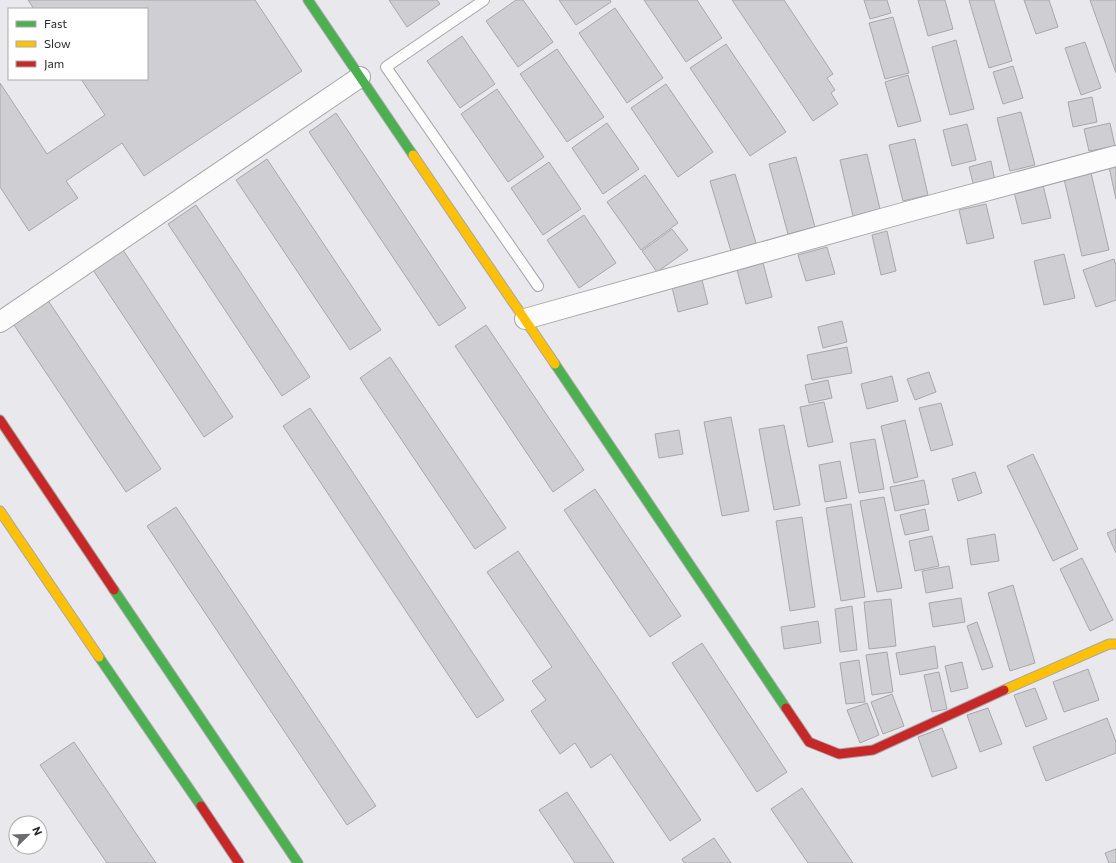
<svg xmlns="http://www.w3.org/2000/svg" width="1116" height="863" font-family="Commissioner,sans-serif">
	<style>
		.building { fill: #cfced2; stroke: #a8a8ab }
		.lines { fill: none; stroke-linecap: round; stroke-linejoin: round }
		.lane-casing { stroke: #a7a7aa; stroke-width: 12 }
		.street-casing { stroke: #a7a7aa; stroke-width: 22 }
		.fast-casing { stroke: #a7a7aa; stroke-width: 11 }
		.slow-casing { stroke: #a7a7aa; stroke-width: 11 }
		.jam-casing { stroke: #a7a7aa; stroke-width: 11 }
		.lane { stroke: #fcfcfc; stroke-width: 10 }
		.street { stroke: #fcfcfc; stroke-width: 20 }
		.fast { stroke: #4caf50; stroke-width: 9 }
		.slow { stroke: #ffc107; stroke-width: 9 }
		.jam { stroke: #c62828; stroke-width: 9 }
	</style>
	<rect width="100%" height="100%" fill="#e8e8ed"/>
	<g class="building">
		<path d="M 28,0 L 255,0 L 302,71 L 144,176 L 122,143 L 66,181 L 78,198 L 29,231 L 0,187 L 0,83 L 47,154 L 105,115 L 81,79 L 147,79 L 147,9 L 34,9 Z"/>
		<path d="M 389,0 L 437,0 L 440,4 L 407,27 Z"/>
		<path d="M 516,0 L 523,0 L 553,42 L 518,67 L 486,21 Z"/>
		<path d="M 559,0 L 610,0 L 611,2 L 576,25 Z"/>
		<path d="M 644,0 L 697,0 L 722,38 L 686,62 Z"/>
		<path d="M 732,0 L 784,0 L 833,74 L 827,78 L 835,90 L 831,93 L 838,104 L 813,121 Z"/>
		<path d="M 864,0 L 887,0 L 891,13 L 870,19 Z"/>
		<path d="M 918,0 L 945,0 L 953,29 L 928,36 Z"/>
		<path d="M 969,0 L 994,0 L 1012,61 L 989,68 Z"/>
		<path d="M 1024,0 L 1049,0 L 1058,27 L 1036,34 Z"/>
		<path d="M 1090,0 L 1116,0 L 1116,73 Z"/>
		<path d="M 615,8 L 663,78 L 627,103 L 579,33 Z"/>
		<path d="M 893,17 L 909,73 L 885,79 L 869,23 Z"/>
		<path d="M 462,36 L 495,84 L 460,108 L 427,61 Z"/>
		<path d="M 956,40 L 974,109 L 950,115 L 932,47 Z"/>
		<path d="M 1085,42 L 1101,88 L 1081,95 L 1065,48 Z"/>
		<path d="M 726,44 L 786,132 L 750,156 L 690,68 Z"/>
		<path d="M 557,49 L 604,117 L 567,142 L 520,74 Z"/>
		<path d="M 1013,66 L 1023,98 L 1003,104 L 993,72 Z"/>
		<path d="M 908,75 L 921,121 L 898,127 L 885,82 Z"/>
		<path d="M 666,84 L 713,152 L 678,177 L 631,108 Z"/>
		<path d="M 497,89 L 544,157 L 508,182 L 461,114 Z"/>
		<path d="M 1092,97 L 1097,122 L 1073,127 L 1068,102 Z"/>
		<path d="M 1021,112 L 1035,165 L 1010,171 L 997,118 Z"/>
		<path d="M 336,113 L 466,308 L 439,326 L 309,132 Z"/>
		<path d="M 607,123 L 639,169 L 603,194 L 572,148 Z"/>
		<path d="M 1110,123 L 1115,146 L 1089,151 L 1084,129 Z"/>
		<path d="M 967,124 L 976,160 L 952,166 L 943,130 Z"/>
		<path d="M 915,139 L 928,195 L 903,201 L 889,145 Z"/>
		<path d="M 867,154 L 880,209 L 853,216 L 840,160 Z"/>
		<path d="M 796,157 L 815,227 L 788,234 L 769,164 Z"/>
		<path d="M 267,159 L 381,330 L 350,350 L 236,180 Z"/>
		<path d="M 991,161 L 995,181 L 974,187 L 969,167 Z"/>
		<path d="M 549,162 L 581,209 L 543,235 L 511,188 Z"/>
		<path d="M 1116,166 L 1116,199 L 1109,167 Z"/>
		<path d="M 1091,173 L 1109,250 L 1082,256 L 1064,179 Z"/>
		<path d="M 735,174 L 756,243 L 731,251 L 710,181 Z"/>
		<path d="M 645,175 L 678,223 L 641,250 L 607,202 Z"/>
		<path d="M 1043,185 L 1051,218 L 1022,224 L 1014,192 Z"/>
		<path d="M 986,204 L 994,238 L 967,244 L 959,210 Z"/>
		<path d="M 196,205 L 310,377 L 282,396 L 168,224 Z"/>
		<path d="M 584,215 L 616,263 L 579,288 L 547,240 Z"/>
		<path d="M 672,229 L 688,250 L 657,272 L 642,251 Z"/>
		<path d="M 887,231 L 896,271 L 881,275 L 872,235 Z"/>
		<path d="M 827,247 L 835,274 L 806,281 L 798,255 Z"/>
		<path d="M 123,250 L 233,417 L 204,437 L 93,270 Z"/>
		<path d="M 1064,254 L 1075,298 L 1044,305 L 1034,261 Z"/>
		<path d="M 762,259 L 772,297 L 746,304 L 736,266 Z"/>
		<path d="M 1114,259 L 1116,265 L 1116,300 L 1096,307 L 1083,270 Z"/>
		<path d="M 702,280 L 708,304 L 678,312 L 672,287 Z"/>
		<path d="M 47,299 L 161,469 L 126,492 L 12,322 Z"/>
		<path d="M 842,321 L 847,342 L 823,348 L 818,327 Z"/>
		<path d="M 486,325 L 584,470 L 553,492 L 455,346 Z"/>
		<path d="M 847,347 L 852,373 L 812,380 L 807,355 Z"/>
		<path d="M 390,357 L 506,528 L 475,549 L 360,378 Z"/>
		<path d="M 929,372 L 936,392 L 915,400 L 907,379 Z"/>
		<path d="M 892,376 L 898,401 L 867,409 L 861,384 Z"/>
		<path d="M 828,380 L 832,398 L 809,403 L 805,385 Z"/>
		<path d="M 824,402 L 833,442 L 808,447 L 800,407 Z"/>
		<path d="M 941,403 L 953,445 L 931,451 L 919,408 Z"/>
		<path d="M 310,408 L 504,700 L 477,718 L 283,426 Z"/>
		<path d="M 731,417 L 749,511 L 722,516 L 704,422 Z"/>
		<path d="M 905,420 L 918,477 L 894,483 L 881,426 Z"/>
		<path d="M 784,425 L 800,505 L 774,510 L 759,429 Z"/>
		<path d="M 679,430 L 683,454 L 659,458 L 655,434 Z"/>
		<path d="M 875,439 L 884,489 L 859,493 L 850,443 Z"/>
		<path d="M 1033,454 L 1078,549 L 1053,561 L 1007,466 Z"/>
		<path d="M 840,461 L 847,498 L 825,502 L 819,465 Z"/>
		<path d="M 975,472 L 982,493 L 958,501 L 952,479 Z"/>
		<path d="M 924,480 L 929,504 L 895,511 L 890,487 Z"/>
		<path d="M 595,489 L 681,616 L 650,637 L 564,510 Z"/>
		<path d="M 884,497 L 902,588 L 877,592 L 860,501 Z"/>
		<path d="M 851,504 L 865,597 L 841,601 L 826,508 Z"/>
		<path d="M 176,507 L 376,806 L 347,825 L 147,526 Z"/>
		<path d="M 925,509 L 929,530 L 905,535 L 900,515 Z"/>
		<path d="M 802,517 L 815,607 L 790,611 L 776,521 Z"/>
		<path d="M 1116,529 L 1116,553 L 1107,533 Z"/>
		<path d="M 995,534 L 999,561 L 971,565 L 967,539 Z"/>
		<path d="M 932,536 L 939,566 L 915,571 L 909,541 Z"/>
		<path d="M 518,551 L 701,820 L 670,841 L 611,754 L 591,768 L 575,743 L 560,754 L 531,711 L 546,700 L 532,681 L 552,667 L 487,572 Z"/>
		<path d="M 1082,558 L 1113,620 L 1090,631 L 1060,569 Z"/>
		<path d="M 949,566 L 953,588 L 926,593 L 922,571 Z"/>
		<path d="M 1013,585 L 1035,663 L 1010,671 L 988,593 Z"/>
		<path d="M 961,598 L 965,622 L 933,627 L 929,603 Z"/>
		<path d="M 891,599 L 896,646 L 869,649 L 864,602 Z"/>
		<path d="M 852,606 L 857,650 L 840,652 L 835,609 Z"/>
		<path d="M 818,621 L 821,643 L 784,649 L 781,627 Z"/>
		<path d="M 977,622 L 993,667 L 982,670 L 967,626 Z"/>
		<path d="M 702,643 L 787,772 L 757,792 L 672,663 Z"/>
		<path d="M 935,646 L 938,668 L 900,675 L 896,653 Z"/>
		<path d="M 887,652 L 893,692 L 872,695 L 866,655 Z"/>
		<path d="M 859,660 L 865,702 L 846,704 L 840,663 Z"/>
		<path d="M 962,662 L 968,688 L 951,692 L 945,666 Z"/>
		<path d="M 1088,669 L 1099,700 L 1064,712 L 1053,682 Z"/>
		<path d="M 939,672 L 947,709 L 932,712 L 924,675 Z"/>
		<path d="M 1035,688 L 1047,719 L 1026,727 L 1014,695 Z"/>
		<path d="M 892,694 L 904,726 L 883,734 L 871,702 Z"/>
		<path d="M 867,703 L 879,735 L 860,743 L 847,710 Z"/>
		<path d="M 988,708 L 1002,744 L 980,752 L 967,715 Z"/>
		<path d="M 1107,718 L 1116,742 L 1116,753 L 1046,781 L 1033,747 Z"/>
		<path d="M 942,728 L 957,768 L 932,777 L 918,737 Z"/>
		<path d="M 74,742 L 156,863 L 107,863 L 40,765 Z"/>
		<path d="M 802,788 L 853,863 L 808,863 L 771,809 Z"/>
		<path d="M 567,792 L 614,863 L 575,863 L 539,810 Z"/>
		<path d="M 714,838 L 731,863 L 684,863 L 682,859 Z"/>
		<path d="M 1116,849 L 1116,863 L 1109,863 L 1105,853 Z"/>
	</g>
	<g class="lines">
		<defs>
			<path id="lane" d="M 484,0 L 386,67 L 538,286"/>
			<g id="street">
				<path d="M 525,319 L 903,213 L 1116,156"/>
				<path d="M 0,322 L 360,77"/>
			</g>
			<g id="fast">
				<path d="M 308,0 L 413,155"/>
				<path d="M 555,364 L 786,708"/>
				<path d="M 114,590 L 298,863"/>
				<path d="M 99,657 L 201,806"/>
			</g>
			<g id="slow">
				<path d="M 413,155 L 555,364"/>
				<path d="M 0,511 L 99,657"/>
				<path d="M 1004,690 L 1109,644 L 1116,644"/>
			</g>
			<g id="jam">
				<path d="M 0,420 L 114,590"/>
				<path d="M 786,708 L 809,742 L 839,754 L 873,750 L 1004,690"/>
				<path d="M 201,806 L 239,863"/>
			</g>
		</defs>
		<use href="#lane" class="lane-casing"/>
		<use href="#street" class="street-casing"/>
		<use href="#fast" class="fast-casing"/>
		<use href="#slow" class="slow-casing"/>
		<use href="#jam" class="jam-casing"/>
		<use href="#lane" class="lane"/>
		<use href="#street" class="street"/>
		<use href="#fast" class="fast"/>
		<use href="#slow" class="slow"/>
		<use href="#jam" class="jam"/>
	</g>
	<rect x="8" y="8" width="140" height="72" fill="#ffffff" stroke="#aaaaab"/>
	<rect x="16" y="21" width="20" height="6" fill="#4caf50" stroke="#aaaaab"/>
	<text x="44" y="28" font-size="12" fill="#2a2a2d">Fast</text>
	<rect x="16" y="41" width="20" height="6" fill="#ffc107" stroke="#aaaaab"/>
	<text x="44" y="48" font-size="12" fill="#2a2a2d">Slow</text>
	<rect x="16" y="61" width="20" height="6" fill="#c62828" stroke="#aaaaab"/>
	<text x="44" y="68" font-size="12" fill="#2a2a2d">Jam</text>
	<g transform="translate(28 835) rotate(67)"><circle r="19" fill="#ffffff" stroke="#aaaaab"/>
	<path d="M0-3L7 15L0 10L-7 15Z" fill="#6c6c70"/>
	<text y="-6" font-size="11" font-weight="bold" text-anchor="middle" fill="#2a2a2d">N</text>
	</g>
</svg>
